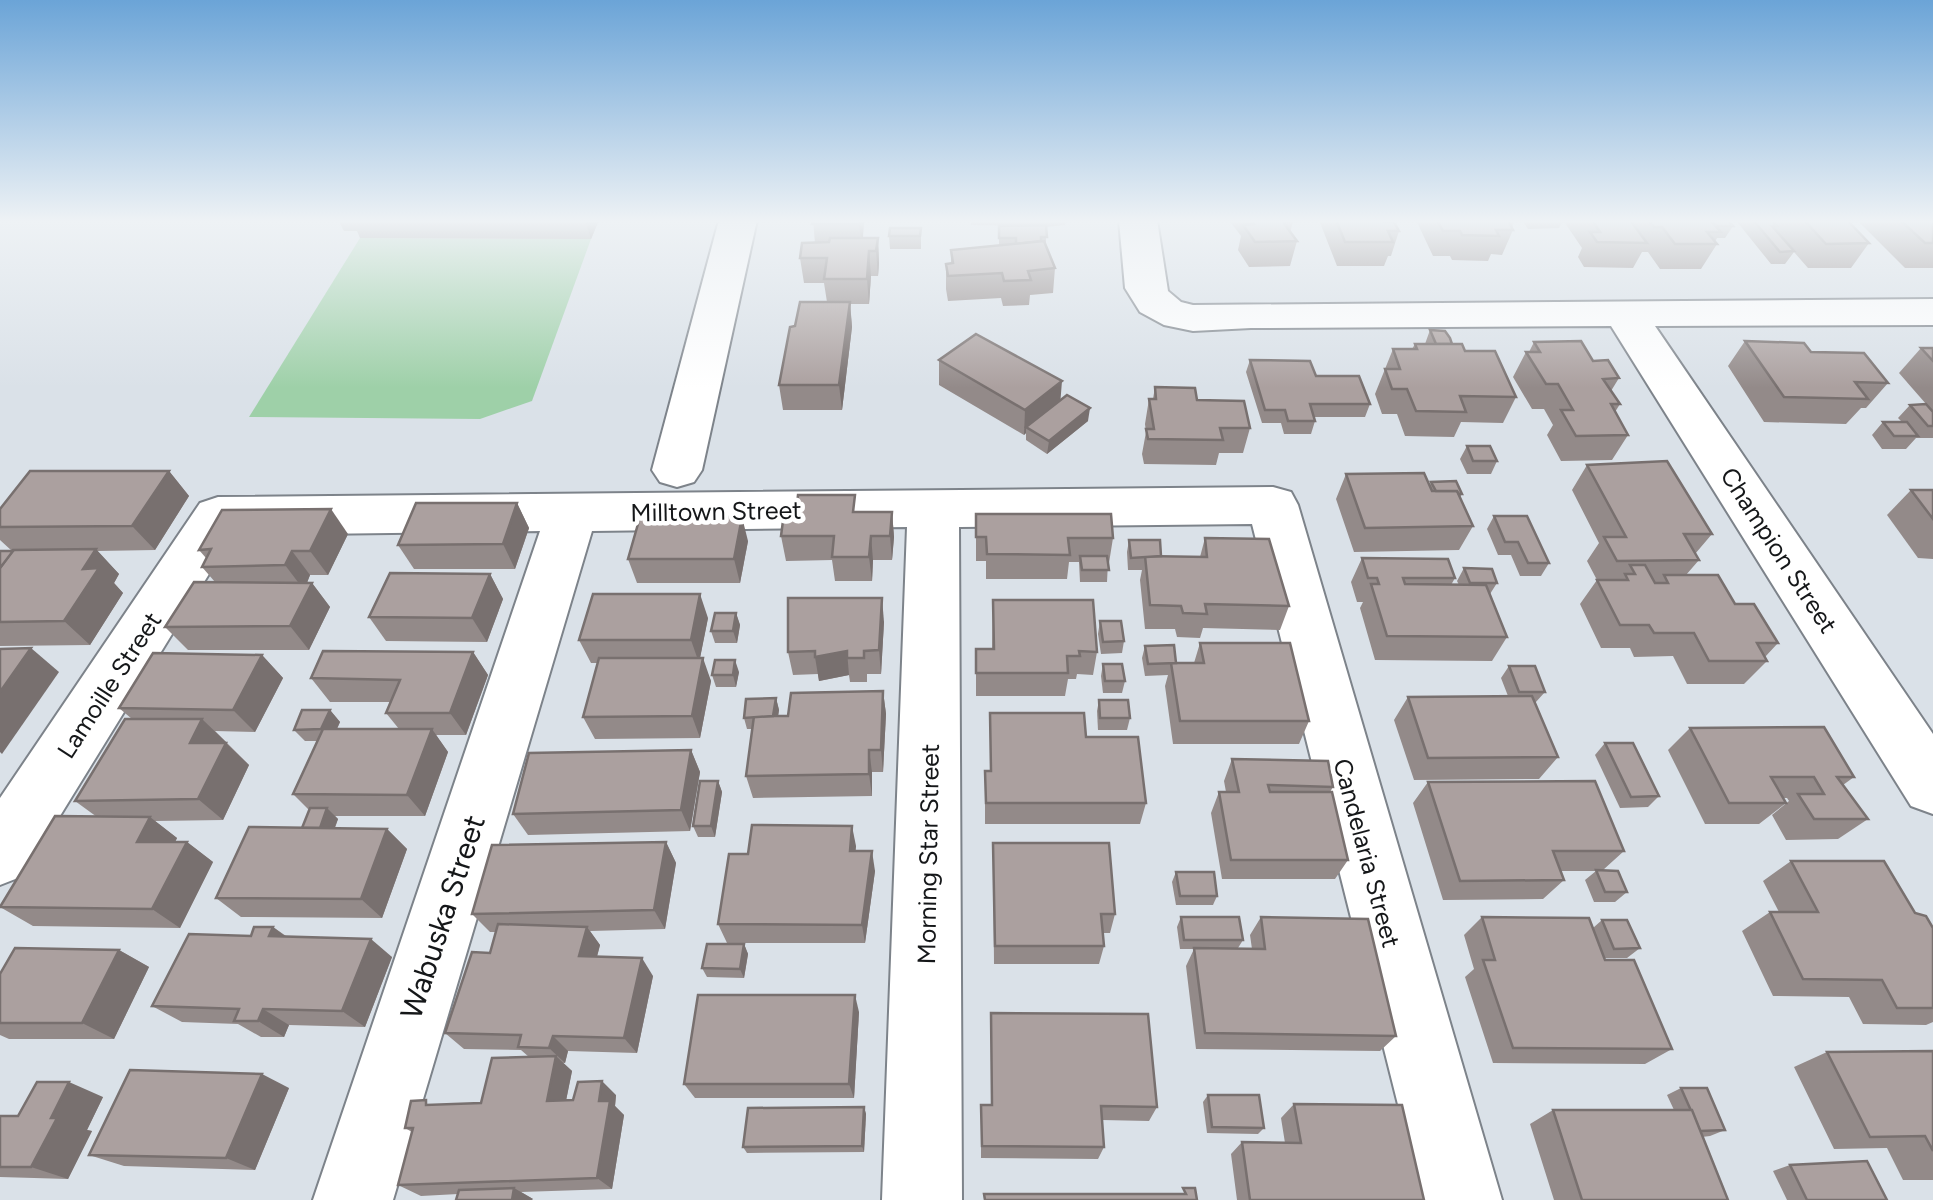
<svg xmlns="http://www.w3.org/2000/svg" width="1933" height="1200" font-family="Figtree,sans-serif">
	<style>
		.green { fill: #9ed0a8 }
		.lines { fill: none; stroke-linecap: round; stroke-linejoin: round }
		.minor-casing { stroke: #7d838a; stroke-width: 4 }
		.minor { fill: #fff; fill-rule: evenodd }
		.wall { fill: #938a89 }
		.shaded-wall { fill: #78706f }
		.building { fill: #aba09f; stroke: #78706f; stroke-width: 2.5 }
		.labels { text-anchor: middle; stroke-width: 9; stroke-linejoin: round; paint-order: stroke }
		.street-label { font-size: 25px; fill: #151719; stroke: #fff }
		.near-street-label { font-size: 30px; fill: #151719; stroke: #fff }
	</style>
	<rect width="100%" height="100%" fill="#dae1e8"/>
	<path class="green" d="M 360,238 L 591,239 L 532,401 L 480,419 L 249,417 Z"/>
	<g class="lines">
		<defs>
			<g id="minor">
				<path d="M 719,220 L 757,220 L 702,470 L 694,482 L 677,487 L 660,482 L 652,470 Z"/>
				<path d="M 1119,220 L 1157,220 L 1168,291 L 1181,302 L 1193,305 L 1933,299 L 1933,325 L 1655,326 L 1933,734 L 1933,814 L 1911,806 L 1611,326 L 1251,328 L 1193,331 L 1164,325 L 1140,312 L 1125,288 Z"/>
				<path d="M 1273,487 L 1291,492 L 1298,505 L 1502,1200 L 1422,1200 L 1252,524 L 959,527 L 962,1200 L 882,1200 L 907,527 L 592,531 L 393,1200 L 313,1200 L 540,531 L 233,535 L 23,876 L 0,885 L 0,798 L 200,503 L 218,497 Z"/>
			</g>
		</defs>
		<use href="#minor" class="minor-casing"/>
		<use href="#minor" class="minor"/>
	</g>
	<g class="wall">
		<path d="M 338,220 L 599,220 L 591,239 L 360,238 L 357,231 L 344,231 Z"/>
		<path d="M 813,220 L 864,220 L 863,238 L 878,238 L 879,263 L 878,276 L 871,276 L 869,304 L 850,304 L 852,327 L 842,410 L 783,410 L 779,385 L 795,326 L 827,302 L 824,283 L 804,283 L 800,258 L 815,243 Z"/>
		<path d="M 971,220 L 1066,220 L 1065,225 L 1046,227 L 1046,245 L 1055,268 L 1053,293 L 1030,295 L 1029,305 L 1003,306 L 1001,298 L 948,301 L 946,289 L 946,264 L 951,263 L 951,250 L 999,245 L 999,226 L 1028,226 L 971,225 Z"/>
		<path d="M 1229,220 L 1292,220 L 1293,221 L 1290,233 L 1297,241 L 1290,266 L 1249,267 L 1238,250 L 1241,236 Z"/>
		<path d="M 1319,220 L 1383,220 L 1384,222 L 1399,231 L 1391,256 L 1388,256 L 1384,266 L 1337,266 Z"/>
		<path d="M 1416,220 L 1512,220 L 1514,223 L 1512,227 L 1513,230 L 1502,255 L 1491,254 L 1488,261 L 1452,260 L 1450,256 L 1433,256 Z"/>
		<path d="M 1522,220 L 1563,220 L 1559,228 L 1528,229 Z"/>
		<path d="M 1563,220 L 1728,220 L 1733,226 L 1725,238 L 1717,238 L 1715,242 L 1717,244 L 1701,269 L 1660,269 L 1648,252 L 1642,252 L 1633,268 L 1584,267 L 1578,257 L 1582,248 Z"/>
		<path d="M 1740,220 L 1847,220 L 1869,243 L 1851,268 L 1808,268 L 1794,252 L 1785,264 L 1771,264 L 1738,223 Z"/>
		<path d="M 1857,220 L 1933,220 L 1933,268 L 1905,268 Z"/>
		<path d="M 921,228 L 921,249 L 890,249 L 889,236 Z"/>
		<path d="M 1430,330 L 1465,351 L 1516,397 L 1503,423 L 1461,422 L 1454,437 L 1405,436 L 1397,414 L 1382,414 L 1375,394 L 1393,349 L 1412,349 L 1415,344 L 1425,344 Z"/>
		<path d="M 1745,341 L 1811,352 L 1888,383 L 1866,408 L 1861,408 L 1846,424 L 1764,422 L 1728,366 Z"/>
		<path d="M 1534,342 L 1593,361 L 1619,378 L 1611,391 L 1620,404 L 1615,412 L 1628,435 L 1612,460 L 1561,461 L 1547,435 L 1553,425 L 1544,409 L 1532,409 L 1513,377 L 1526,352 L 1529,352 Z"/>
		<path d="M 1921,348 L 1933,348 L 1933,412 L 1899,373 Z"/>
		<path d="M 939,360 L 1061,400 L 1088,421 L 1047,454 L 1026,440 L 1026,433 L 1024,435 L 939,385 Z"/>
		<path d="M 1250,360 L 1316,376 L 1370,404 L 1365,417 L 1314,417 L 1315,421 L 1311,434 L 1284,434 L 1281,423 L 1262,423 L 1246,372 Z"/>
		<path d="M 1155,387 L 1197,400 L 1250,428 L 1243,453 L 1219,453 L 1216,465 L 1144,464 L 1142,454 L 1146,432 L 1145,424 L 1149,399 L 1153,399 Z"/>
		<path d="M 1910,405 L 1933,412 L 1933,438 L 1916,438 L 1906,449 L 1882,449 L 1872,435 L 1883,422 L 1902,422 L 1898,418 Z"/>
		<path d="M 1467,446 L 1497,461 L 1491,474 L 1467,474 L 1460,459 Z"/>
		<path d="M 1587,465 L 1712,534 L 1695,554 L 1699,560 L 1686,575 L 1735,604 L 1778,643 L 1765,657 L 1767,661 L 1744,684 L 1687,684 L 1673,656 L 1634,657 L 1630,648 L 1601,648 L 1580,604 L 1597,580 L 1587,561 L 1599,543 L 1572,490 Z"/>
		<path d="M 169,471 L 189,496 L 155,550 L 97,551 L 119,574 L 114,583 L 123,593 L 90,645 L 0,646 L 0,551 L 12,551 L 0,540 L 0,509 Z"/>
		<path d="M 1346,474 L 1430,485 L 1431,482 L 1462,494 L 1460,497 L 1473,526 L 1459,550 L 1354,552 L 1336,499 Z"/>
		<path d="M 1911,490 L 1933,490 L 1933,559 L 1918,558 L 1887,515 Z"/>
		<path d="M 517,503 L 529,528 L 515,569 L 414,569 L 398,545 Z"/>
		<path d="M 857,512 L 892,512 L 894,537 L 892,560 L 873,560 L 872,581 L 835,581 L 832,560 L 786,561 L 781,536 Z"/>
		<path d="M 976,514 L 1113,538 L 1109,563 L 1108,562 L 1107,582 L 1080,582 L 1079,562 L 1069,562 L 1067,579 L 986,579 L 986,561 L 976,561 Z"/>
		<path d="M 1494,516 L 1549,563 L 1541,576 L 1520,576 L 1511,555 L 1498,555 L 1487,529 Z"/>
		<path d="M 348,534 L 328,575 L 310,575 L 307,583 L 312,583 L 330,607 L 309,650 L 188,650 L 165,627 L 215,582 L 202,567 L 206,558 L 199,550 Z"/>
		<path d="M 1205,538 L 1289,606 L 1280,630 L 1203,628 L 1200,638 L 1177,637 L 1175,629 L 1145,629 L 1140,580 L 1142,570 L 1128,570 L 1127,552 L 1129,540 L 1161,556 L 1200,557 Z"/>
		<path d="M 748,541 L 740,583 L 637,583 L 628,559 Z"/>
		<path d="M 1362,558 L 1455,578 L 1451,585 L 1459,585 L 1457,581 L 1464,568 L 1497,583 L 1490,594 L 1507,637 L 1492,661 L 1375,660 L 1360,608 L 1363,602 L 1357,602 L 1351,582 Z"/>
		<path d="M 490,574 L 503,599 L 487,642 L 386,641 L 369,617 Z"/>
		<path d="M 993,600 L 1097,652 L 1093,675 L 1077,674 L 1076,679 L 1068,679 L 1065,696 L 976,696 L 976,649 L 992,649 Z"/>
		<path d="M 736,613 L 740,625 L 737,643 L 715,643 L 711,631 Z"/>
		<path d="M 708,618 L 700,658 L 711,681 L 700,738 L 595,739 L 583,717 L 598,663 L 591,663 L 579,640 Z"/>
		<path d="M 1100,621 L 1124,641 L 1122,653 L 1101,654 L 1098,634 Z"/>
		<path d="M 884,622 L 881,674 L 867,674 L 867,682 L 850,682 L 849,675 L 819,681 L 818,674 L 793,675 L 788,652 Z"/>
		<path d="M 1200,643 L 1309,721 L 1299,744 L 1173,744 L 1165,686 L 1168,675 L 1145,676 L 1142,658 L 1145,646 L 1176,663 L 1194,663 Z"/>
		<path d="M 473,652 L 488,675 L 466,735 L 436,735 L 448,752 L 425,816 L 335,816 L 338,819 L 335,828 L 387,829 L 407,849 L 382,918 L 241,917 L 216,898 L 302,828 L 309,810 L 293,794 L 317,741 L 305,741 L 294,730 L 330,710 L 340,722 L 337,729 L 399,729 L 386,713 L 391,702 L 330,702 L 311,678 Z"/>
		<path d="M 262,655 L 283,678 L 255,732 L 215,731 L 249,765 L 223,820 L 155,821 L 177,838 L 175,842 L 187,842 L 213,862 L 180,928 L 33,926 L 0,907 L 97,817 L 75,801 L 132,719 L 119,708 Z"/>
		<path d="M 1103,664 L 1125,681 L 1122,693 L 1103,693 L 1101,676 Z"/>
		<path d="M 1509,666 L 1545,692 L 1535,703 L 1558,757 L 1539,779 L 1414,780 L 1394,720 L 1408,697 L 1508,696 L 1501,678 Z"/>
		<path d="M 739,672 L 736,687 L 716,687 L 712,675 Z"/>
		<path d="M 883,691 L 886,714 L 883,772 L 872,772 L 872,796 L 753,798 L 746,776 L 752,729 L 747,729 L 744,718 L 776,698 L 779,710 L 778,716 L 788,716 Z"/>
		<path d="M 1099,700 L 1130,718 L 1127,730 L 1098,730 L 1097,711 Z"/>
		<path d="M 990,713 L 1086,737 L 1146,803 L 1140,824 L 985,824 L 985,771 L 990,771 Z"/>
		<path d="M 1690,728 L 1854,777 L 1843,785 L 1868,819 L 1838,839 L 1786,840 L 1772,815 L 1789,801 L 1787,798 L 1783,798 L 1786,803 L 1759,824 L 1705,824 L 1668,750 Z"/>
		<path d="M 1605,743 L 1659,796 L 1648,807 L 1620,808 L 1595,755 Z"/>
		<path d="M 691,750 L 700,772 L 690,831 L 528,835 L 513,814 Z"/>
		<path d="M 1232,759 L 1333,787 L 1330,792 L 1348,860 L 1335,879 L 1222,879 L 1211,813 L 1219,792 L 1226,792 L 1224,781 Z"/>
		<path d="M 718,781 L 722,792 L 715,837 L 698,837 L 693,826 Z"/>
		<path d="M 1428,782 L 1624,851 L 1603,870 L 1627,892 L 1615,902 L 1594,902 L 1585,880 L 1596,871 L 1560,871 L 1564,880 L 1543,899 L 1443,900 L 1413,803 Z"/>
		<path d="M 666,842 L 676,863 L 665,929 L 590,931 L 600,945 L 597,957 L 653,976 L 637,1053 L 568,1051 L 565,1063 L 563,1063 L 572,1071 L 566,1101 L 616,1095 L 615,1106 L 624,1115 L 612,1189 L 521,1192 L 533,1199 L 458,1194 L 421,1196 L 398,1185 L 412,1132 L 405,1128 L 433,1105 L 481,1103 L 529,1057 L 521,1050 L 464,1049 L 445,1033 L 490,953 L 496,932 L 490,932 L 472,914 Z"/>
		<path d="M 993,843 L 1115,914 L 1110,933 L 1103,933 L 1104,946 L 1099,964 L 994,964 Z"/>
		<path d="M 856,846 L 855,851 L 875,871 L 865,943 L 727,943 L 718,924 L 748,854 Z"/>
		<path d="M 1791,861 L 1915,913 L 1933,928 L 1933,1022 L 1926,1025 L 1863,1024 L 1849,997 L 1773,996 L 1742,931 L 1770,912 L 1779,912 L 1763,881 Z"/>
		<path d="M 1176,872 L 1217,896 L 1213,905 L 1176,905 L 1172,882 Z"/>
		<path d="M 1181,917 L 1243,940 L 1238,948 L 1252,949 L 1250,935 L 1261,917 L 1396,1036 L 1380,1051 L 1196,1049 L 1186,966 L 1194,949 L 1180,949 L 1177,927 Z"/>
		<path d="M 1482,917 L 1593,928 L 1602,920 L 1640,948 L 1627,958 L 1604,958 L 1672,1049 L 1645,1064 L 1493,1063 L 1465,977 L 1474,969 L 1464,935 Z"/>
		<path d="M 273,927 L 286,936 L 392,957 L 365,1027 L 289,1025 L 284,1037 L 261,1037 L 238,1024 L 182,1022 L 152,1006 L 251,936 Z"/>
		<path d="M 744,944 L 748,954 L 744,978 L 707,977 L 702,968 Z"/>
		<path d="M 119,950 L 149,967 L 114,1039 L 9,1039 L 0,1035 L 0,974 Z"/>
		<path d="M 859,1012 L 854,1098 L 695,1098 L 684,1084 Z"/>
		<path d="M 991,1013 L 1157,1107 L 1149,1121 L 1102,1120 L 1104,1147 L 1098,1159 L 981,1158 L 981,1119 L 991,1105 Z"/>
		<path d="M 1933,1051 L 1933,1180 L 1903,1180 L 1887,1148 L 1834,1149 L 1794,1067 L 1827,1052 Z"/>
		<path d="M 289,1088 L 255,1170 L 124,1166 L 89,1155 Z"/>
		<path d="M 1681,1088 L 1725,1130 L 1710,1136 L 1702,1137 L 1728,1200 L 1554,1200 L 1530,1124 L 1553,1110 L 1674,1110 L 1667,1095 Z"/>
		<path d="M 1208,1095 L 1264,1128 L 1258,1134 L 1207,1133 L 1203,1102 Z"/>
		<path d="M 103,1097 L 87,1130 L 92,1131 L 68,1179 L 0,1177 L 0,1116 L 18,1116 Z"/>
		<path d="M 1294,1104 L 1424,1200 L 1237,1200 L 1231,1154 L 1242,1142 L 1285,1143 L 1281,1118 Z"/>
		<path d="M 864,1107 L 866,1114 L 864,1152 L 747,1153 L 743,1147 Z"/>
		<path d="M 1790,1165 L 1887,1200 L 1787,1200 L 1773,1171 Z"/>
	</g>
	<g class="shaded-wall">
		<path d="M 585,220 L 599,220 L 591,239 Z"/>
		<path d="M 860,220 L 864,220 L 862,248 L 859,224 Z"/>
		<path d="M 878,238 L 879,263 L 878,276 L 876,251 Z"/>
		<path d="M 869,251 L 871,276 L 869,304 L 867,279 Z"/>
		<path d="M 850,302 L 852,327 L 842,410 L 839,385 Z"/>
		<path d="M 1062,381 L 1060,406 L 1026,427 L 1026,433 L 1024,435 L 1025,410 Z"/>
		<path d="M 1090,408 L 1088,421 L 1047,454 L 1049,441 Z"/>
		<path d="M 169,471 L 189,496 L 155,550 L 132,526 Z"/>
		<path d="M 517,503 L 529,528 L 515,569 L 503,544 Z"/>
		<path d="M 331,509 L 348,534 L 328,575 L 310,551 Z"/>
		<path d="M 892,512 L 894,537 L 892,560 L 890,536 Z"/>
		<path d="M 742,517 L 748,541 L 740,583 L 734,559 Z"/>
		<path d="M 871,536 L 873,560 L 872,581 L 869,557 Z"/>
		<path d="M 96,549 L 119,574 L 114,583 L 123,593 L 90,645 L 64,621 L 83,569 Z"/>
		<path d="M 292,551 L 310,575 L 304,590 L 285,565 Z"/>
		<path d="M 490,574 L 503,599 L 487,642 L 472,618 Z"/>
		<path d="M 312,583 L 330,607 L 309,650 L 290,626 Z"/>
		<path d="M 700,594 L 708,618 L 699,663 L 691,640 Z"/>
		<path d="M 882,598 L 884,622 L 881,674 L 879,650 Z"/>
		<path d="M 736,613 L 740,625 L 737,643 L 733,631 Z"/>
		<path d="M 31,648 L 59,672 L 2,754 L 0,752 L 0,692 Z"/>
		<path d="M 847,651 L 849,675 L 819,681 L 815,657 Z"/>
		<path d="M 473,652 L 488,675 L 466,735 L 450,713 Z"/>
		<path d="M 262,655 L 283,678 L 255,732 L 233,710 Z"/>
		<path d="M 703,658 L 711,681 L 700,738 L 692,716 Z"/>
		<path d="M 735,660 L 739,672 L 736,687 L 733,675 Z"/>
		<path d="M 883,691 L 886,714 L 883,772 L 881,750 Z"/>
		<path d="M 776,698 L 779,710 L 776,729 L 773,717 Z"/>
		<path d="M 330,710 L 340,722 L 331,741 L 321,729 Z"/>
		<path d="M 202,719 L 226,742 L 214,765 L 190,743 Z"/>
		<path d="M 432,729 L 448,752 L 425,816 L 407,795 Z"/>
		<path d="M 226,743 L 249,765 L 223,820 L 198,799 Z"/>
		<path d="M 691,750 L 700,772 L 690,831 L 681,810 Z"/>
		<path d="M 869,750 L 872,772 L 872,796 L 869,774 Z"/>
		<path d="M 718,781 L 722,792 L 715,837 L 711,826 Z"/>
		<path d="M 327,808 L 338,819 L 329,842 L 318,832 Z"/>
		<path d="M 150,817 L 177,838 L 165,862 L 137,842 Z"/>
		<path d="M 852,826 L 856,846 L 854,871 L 850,851 Z"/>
		<path d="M 387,829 L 407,849 L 382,918 L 361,899 Z"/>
		<path d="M 187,842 L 213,862 L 180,928 L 152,909 Z"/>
		<path d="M 666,842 L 676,863 L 665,929 L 654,910 Z"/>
		<path d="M 872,851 L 875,871 L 865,943 L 862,925 Z"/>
		<path d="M 273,927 L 297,945 L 269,936 Z"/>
		<path d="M 587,927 L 600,945 L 592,974 L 579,956 Z"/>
		<path d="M 371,939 L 392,957 L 365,1027 L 342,1011 Z"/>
		<path d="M 744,944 L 748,954 L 744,978 L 740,969 Z"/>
		<path d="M 119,950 L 149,967 L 114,1039 L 82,1023 Z"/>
		<path d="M 642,958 L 653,976 L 637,1053 L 624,1038 Z"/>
		<path d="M 855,995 L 859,1012 L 854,1098 L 849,1084 Z"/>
		<path d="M 263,1009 L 289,1025 L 284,1037 L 258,1021 Z"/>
		<path d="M 553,1036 L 568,1051 L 565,1063 L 549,1048 Z"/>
		<path d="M 556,1056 L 572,1071 L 563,1115 L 547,1101 Z"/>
		<path d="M 262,1074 L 289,1088 L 255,1170 L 226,1158 Z"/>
		<path d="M 602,1081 L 616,1095 L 615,1106 L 624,1115 L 612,1189 L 597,1178 L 599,1101 Z"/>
		<path d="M 69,1082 L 103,1097 L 87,1130 L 92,1131 L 68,1179 L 31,1167 L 51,1118 Z"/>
		<path d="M 864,1107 L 866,1114 L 864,1152 L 862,1146 Z"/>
		<path d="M 514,1188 L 533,1199 L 532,1200 L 512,1200 Z"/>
	</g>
	<g class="building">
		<path d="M 813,220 L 860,220 L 859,224 L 812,224 Z"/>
		<path d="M 1252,220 L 1292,220 L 1293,221 L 1283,222 L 1297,241 L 1255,242 L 1243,225 L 1254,224 Z"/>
		<path d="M 1336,220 L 1383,220 L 1384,222 L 1394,222 L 1399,231 L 1388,231 L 1393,242 L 1345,242 Z"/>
		<path d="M 1437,220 L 1508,220 L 1513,230 L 1496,230 L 1499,236 L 1462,235 L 1460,231 L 1443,231 Z"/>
		<path d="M 1592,220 L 1630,220 L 1647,243 L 1597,242 L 1590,232 L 1600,232 Z"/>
		<path d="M 1648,220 L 1710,220 L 1721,232 L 1707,232 L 1717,244 L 1675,244 L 1662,227 L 1654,227 Z"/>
		<path d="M 1710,220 L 1728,220 L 1733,226 L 1716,226 Z"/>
		<path d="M 1753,220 L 1771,220 L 1777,226 L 1772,226 L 1794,251 L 1780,252 Z"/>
		<path d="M 1804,220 L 1847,220 L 1869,243 L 1826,244 Z"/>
		<path d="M 1900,220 L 1933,220 L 1933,243 L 1925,243 Z"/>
		<path d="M 1046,225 L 1047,237 L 1041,237 L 1041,241 L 1016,244 L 1016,238 L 999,238 L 999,226 Z"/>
		<path d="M 890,228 L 921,228 L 920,236 L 889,236 Z"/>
		<path d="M 830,238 L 878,238 L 876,251 L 869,251 L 867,279 L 824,279 L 827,258 L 800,258 L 802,243 L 829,242 Z"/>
		<path d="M 1044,241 L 1055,268 L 1028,271 L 1031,280 L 1004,281 L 1002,273 L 948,276 L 946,264 L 953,263 L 951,250 Z"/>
		<path d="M 800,302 L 850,302 L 839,385 L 779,385 L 790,327 L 795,326 Z"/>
		<path d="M 1430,330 L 1445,331 L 1450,338 L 1452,344 L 1436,344 Z"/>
		<path d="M 976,334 L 1062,381 L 1025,410 L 939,360 Z"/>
		<path d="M 1581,341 L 1593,361 L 1608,360 L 1619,378 L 1603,379 L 1620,404 L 1611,404 L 1628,435 L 1576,436 L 1561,410 L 1573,410 L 1558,384 L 1546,384 L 1526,352 L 1540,352 L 1534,342 Z"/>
		<path d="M 1745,341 L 1804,343 L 1811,352 L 1864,353 L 1888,383 L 1855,382 L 1868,399 L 1784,397 Z"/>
		<path d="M 1415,344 L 1462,344 L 1465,351 L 1495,351 L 1516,397 L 1460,396 L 1466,412 L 1416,411 L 1407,389 L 1392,389 L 1385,369 L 1400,369 L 1393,349 L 1417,349 Z"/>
		<path d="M 1921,348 L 1933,348 L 1933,361 Z"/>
		<path d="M 1250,360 L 1310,361 L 1316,376 L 1359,376 L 1370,404 L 1310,404 L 1315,421 L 1288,421 L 1285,410 L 1265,410 Z"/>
		<path d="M 1155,387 L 1195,388 L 1197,400 L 1244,401 L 1250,428 L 1220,428 L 1223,440 L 1148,439 L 1146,429 L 1154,429 L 1149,399 L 1156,399 Z"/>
		<path d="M 1067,395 L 1090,408 L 1049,441 L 1026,427 Z"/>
		<path d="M 1926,404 L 1933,412 L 1933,426 L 1928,426 L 1910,405 Z"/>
		<path d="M 1883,422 L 1907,422 L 1918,436 L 1894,436 Z"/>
		<path d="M 1467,446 L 1490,446 L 1497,461 L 1473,461 Z"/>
		<path d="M 1667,461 L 1712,534 L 1684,534 L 1699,560 L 1617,561 L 1604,537 L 1626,537 L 1587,465 Z"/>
		<path d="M 30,471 L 169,471 L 132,526 L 0,527 L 0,509 Z"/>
		<path d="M 1424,473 L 1432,491 L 1457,491 L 1473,526 L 1365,528 L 1346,474 Z"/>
		<path d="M 1456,481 L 1462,494 L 1459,494 L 1457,491 L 1436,491 L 1431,482 Z"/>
		<path d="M 1911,490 L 1933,490 L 1933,519 Z"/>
		<path d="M 798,495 L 855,495 L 853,512 L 892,512 L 890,536 L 871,536 L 869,557 L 832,557 L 834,536 L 781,536 L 784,513 L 796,513 Z"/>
		<path d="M 416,503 L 517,503 L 503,544 L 398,545 Z"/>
		<path d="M 331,509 L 310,551 L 292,551 L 285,565 L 202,567 L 211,549 L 199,550 L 222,510 Z"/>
		<path d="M 976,514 L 1111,514 L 1113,538 L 1068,538 L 1070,555 L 987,554 L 986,537 L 976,537 Z"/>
		<path d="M 1494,516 L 1527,516 L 1549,563 L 1528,563 L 1518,542 L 1505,542 Z"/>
		<path d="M 640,517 L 742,517 L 734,559 L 628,559 Z"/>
		<path d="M 1205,538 L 1269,539 L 1289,606 L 1205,604 L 1207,614 L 1183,613 L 1181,606 L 1150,605 L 1145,556 L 1207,557 Z"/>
		<path d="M 1129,540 L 1160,540 L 1161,556 L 1131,558 Z"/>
		<path d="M 96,549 L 83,569 L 99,568 L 64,621 L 0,622 L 0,568 L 13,550 Z"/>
		<path d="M 0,551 L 13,551 L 0,568 Z"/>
		<path d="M 1080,556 L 1107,556 L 1109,570 L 1082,570 Z"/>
		<path d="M 1362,558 L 1448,559 L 1455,578 L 1403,578 L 1405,584 L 1486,585 L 1507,637 L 1387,636 L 1371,584 L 1379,584 L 1377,578 L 1368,578 Z"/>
		<path d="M 1630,565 L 1645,565 L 1655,583 L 1668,583 L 1664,575 L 1718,575 L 1735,604 L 1754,604 L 1778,643 L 1757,643 L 1767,661 L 1709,661 L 1694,633 L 1654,633 L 1649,625 L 1620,625 L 1597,580 L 1628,580 L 1625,574 L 1635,574 Z"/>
		<path d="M 1464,568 L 1492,569 L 1497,583 L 1470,583 Z"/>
		<path d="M 390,573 L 490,574 L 472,618 L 369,617 Z"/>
		<path d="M 194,582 L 312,583 L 290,626 L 165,627 Z"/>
		<path d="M 593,594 L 700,594 L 691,640 L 579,640 Z"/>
		<path d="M 788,598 L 882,598 L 879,650 L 864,651 L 864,658 L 847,658 L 847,651 L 815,657 L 815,651 L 788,652 Z"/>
		<path d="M 993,600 L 1093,600 L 1097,652 L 1079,651 L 1080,656 L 1067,656 L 1068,673 L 976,673 L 976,649 L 994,649 Z"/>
		<path d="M 715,613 L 736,613 L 733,631 L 711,631 Z"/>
		<path d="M 1100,621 L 1121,621 L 1124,641 L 1103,642 Z"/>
		<path d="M 1200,643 L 1290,643 L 1309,721 L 1180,721 L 1171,663 L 1204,663 Z"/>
		<path d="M 1174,645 L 1176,663 L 1148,664 L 1145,646 Z"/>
		<path d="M 31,648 L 0,692 L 0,649 Z"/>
		<path d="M 323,651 L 473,652 L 450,713 L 386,713 L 400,680 L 311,678 Z"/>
		<path d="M 153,653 L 262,655 L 233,710 L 119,708 Z"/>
		<path d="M 599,658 L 703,658 L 692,716 L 583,717 Z"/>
		<path d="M 715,660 L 735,660 L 733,675 L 712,675 Z"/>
		<path d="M 1103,664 L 1122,664 L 1125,681 L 1105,681 Z"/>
		<path d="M 1509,666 L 1535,666 L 1545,692 L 1519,692 Z"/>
		<path d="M 883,691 L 881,750 L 869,750 L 869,774 L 746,776 L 754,716 L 788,716 L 791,693 Z"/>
		<path d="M 1532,696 L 1558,757 L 1428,758 L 1408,697 Z"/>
		<path d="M 776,698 L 773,716 L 744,718 L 746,699 Z"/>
		<path d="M 1099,700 L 1128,700 L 1130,718 L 1100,718 Z"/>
		<path d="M 302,710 L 330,710 L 321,729 L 294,730 Z"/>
		<path d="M 990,713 L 1084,713 L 1086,737 L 1138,737 L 1146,803 L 986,803 L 985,771 L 991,771 Z"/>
		<path d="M 125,719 L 202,719 L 190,743 L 226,743 L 198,799 L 75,801 Z"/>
		<path d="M 1824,727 L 1854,777 L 1837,777 L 1868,819 L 1814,819 L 1798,794 L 1824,794 L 1814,777 L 1771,777 L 1786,803 L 1729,803 L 1690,728 Z"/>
		<path d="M 323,729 L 432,729 L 407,795 L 293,794 Z"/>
		<path d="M 1605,743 L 1633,743 L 1659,796 L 1631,797 Z"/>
		<path d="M 691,750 L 681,810 L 513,814 L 529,753 Z"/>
		<path d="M 1232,759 L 1328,761 L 1333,787 L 1268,785 L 1270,792 L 1332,792 L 1348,860 L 1231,860 L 1219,792 L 1239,792 Z"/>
		<path d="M 700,781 L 718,781 L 711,826 L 693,826 Z"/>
		<path d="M 1595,781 L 1624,851 L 1553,851 L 1564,880 L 1460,881 L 1428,782 Z"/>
		<path d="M 310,808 L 327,808 L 320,828 L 302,828 Z"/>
		<path d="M 55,816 L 150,817 L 137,842 L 187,842 L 152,909 L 0,907 Z"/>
		<path d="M 752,825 L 852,826 L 850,851 L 872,851 L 862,925 L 718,924 L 729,854 L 748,854 Z"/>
		<path d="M 249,827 L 387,829 L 361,899 L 216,898 Z"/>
		<path d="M 666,842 L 654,910 L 472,914 L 492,845 Z"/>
		<path d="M 993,843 L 1109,843 L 1115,914 L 1101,914 L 1104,946 L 995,946 Z"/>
		<path d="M 1791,861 L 1884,861 L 1915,913 L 1926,916 L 1933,928 L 1933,1008 L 1897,1008 L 1882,980 L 1803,979 L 1770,912 L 1818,912 Z"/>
		<path d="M 1596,870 L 1618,871 L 1627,892 L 1605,892 Z"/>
		<path d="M 1176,872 L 1214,872 L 1217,896 L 1180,896 Z"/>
		<path d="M 1181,917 L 1239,917 L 1243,940 L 1184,940 Z"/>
		<path d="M 1261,917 L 1368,919 L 1396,1036 L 1205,1033 L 1194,948 L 1265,949 Z"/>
		<path d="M 1482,917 L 1589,918 L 1605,960 L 1634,960 L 1672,1049 L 1513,1048 L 1483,960 L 1495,960 Z"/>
		<path d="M 1602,920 L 1627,920 L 1640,948 L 1614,949 Z"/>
		<path d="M 498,924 L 587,927 L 579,956 L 642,958 L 624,1038 L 553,1036 L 549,1048 L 518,1047 L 521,1035 L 445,1033 L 472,952 L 490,953 Z"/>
		<path d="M 254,927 L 273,927 L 269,936 L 371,939 L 342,1011 L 263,1009 L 258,1021 L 234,1021 L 239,1009 L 152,1006 L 189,934 L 251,936 Z"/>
		<path d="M 707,944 L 744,944 L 740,969 L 702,968 Z"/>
		<path d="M 15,948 L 119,950 L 82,1023 L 0,1023 L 0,974 Z"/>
		<path d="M 698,995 L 855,995 L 849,1084 L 684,1084 Z"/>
		<path d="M 991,1013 L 1148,1014 L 1157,1107 L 1101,1106 L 1104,1147 L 982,1146 L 981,1105 L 992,1105 Z"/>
		<path d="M 1933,1051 L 1933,1151 L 1925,1136 L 1870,1137 L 1827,1052 Z"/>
		<path d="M 556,1056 L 547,1101 L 573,1100 L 578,1082 L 602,1081 L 599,1101 L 610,1101 L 597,1178 L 398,1185 L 413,1128 L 405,1128 L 411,1101 L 426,1100 L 426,1105 L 481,1103 L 492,1058 Z"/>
		<path d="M 130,1070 L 262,1074 L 226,1158 L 89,1155 Z"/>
		<path d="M 37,1082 L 69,1082 L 51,1118 L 57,1118 L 31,1167 L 0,1167 L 0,1116 L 18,1116 Z"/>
		<path d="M 1681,1088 L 1707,1088 L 1725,1130 L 1700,1131 Z"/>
		<path d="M 1208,1095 L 1259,1095 L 1264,1128 L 1212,1127 Z"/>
		<path d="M 1294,1104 L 1402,1105 L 1424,1200 L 1250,1200 L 1242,1142 L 1301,1143 Z"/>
		<path d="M 864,1107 L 862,1146 L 743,1147 L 748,1108 Z"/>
		<path d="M 1553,1110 L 1692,1110 L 1728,1200 L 1582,1200 Z"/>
		<path d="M 1867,1161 L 1887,1200 L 1807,1200 L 1790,1165 Z"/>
		<path d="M 514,1188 L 512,1200 L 456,1200 L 459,1190 Z"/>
		<path d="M 1183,1188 L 1195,1188 L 1197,1200 L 985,1200 L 984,1194 L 1186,1194 Z"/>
	</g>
	<linearGradient id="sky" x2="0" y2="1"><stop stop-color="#6ba4d7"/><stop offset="0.57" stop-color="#eef2f5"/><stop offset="1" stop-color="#eef2f5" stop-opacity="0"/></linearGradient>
	<rect width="1933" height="388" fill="url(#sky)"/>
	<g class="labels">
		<g class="street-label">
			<text transform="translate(716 511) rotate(-1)" y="9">Milltown Street</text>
			<text transform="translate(1779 550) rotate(57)" y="9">Champion Street</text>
			<text transform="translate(109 685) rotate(-57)" y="9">Lamoille Street</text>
			<text transform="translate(1367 853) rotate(75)" y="9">Candelaria Street</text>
			<text transform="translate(928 854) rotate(-89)" y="9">Morning Star Street</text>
		</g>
		<g class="near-street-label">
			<text transform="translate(443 917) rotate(-72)" y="10">Wabuska Street</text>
		</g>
	</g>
</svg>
